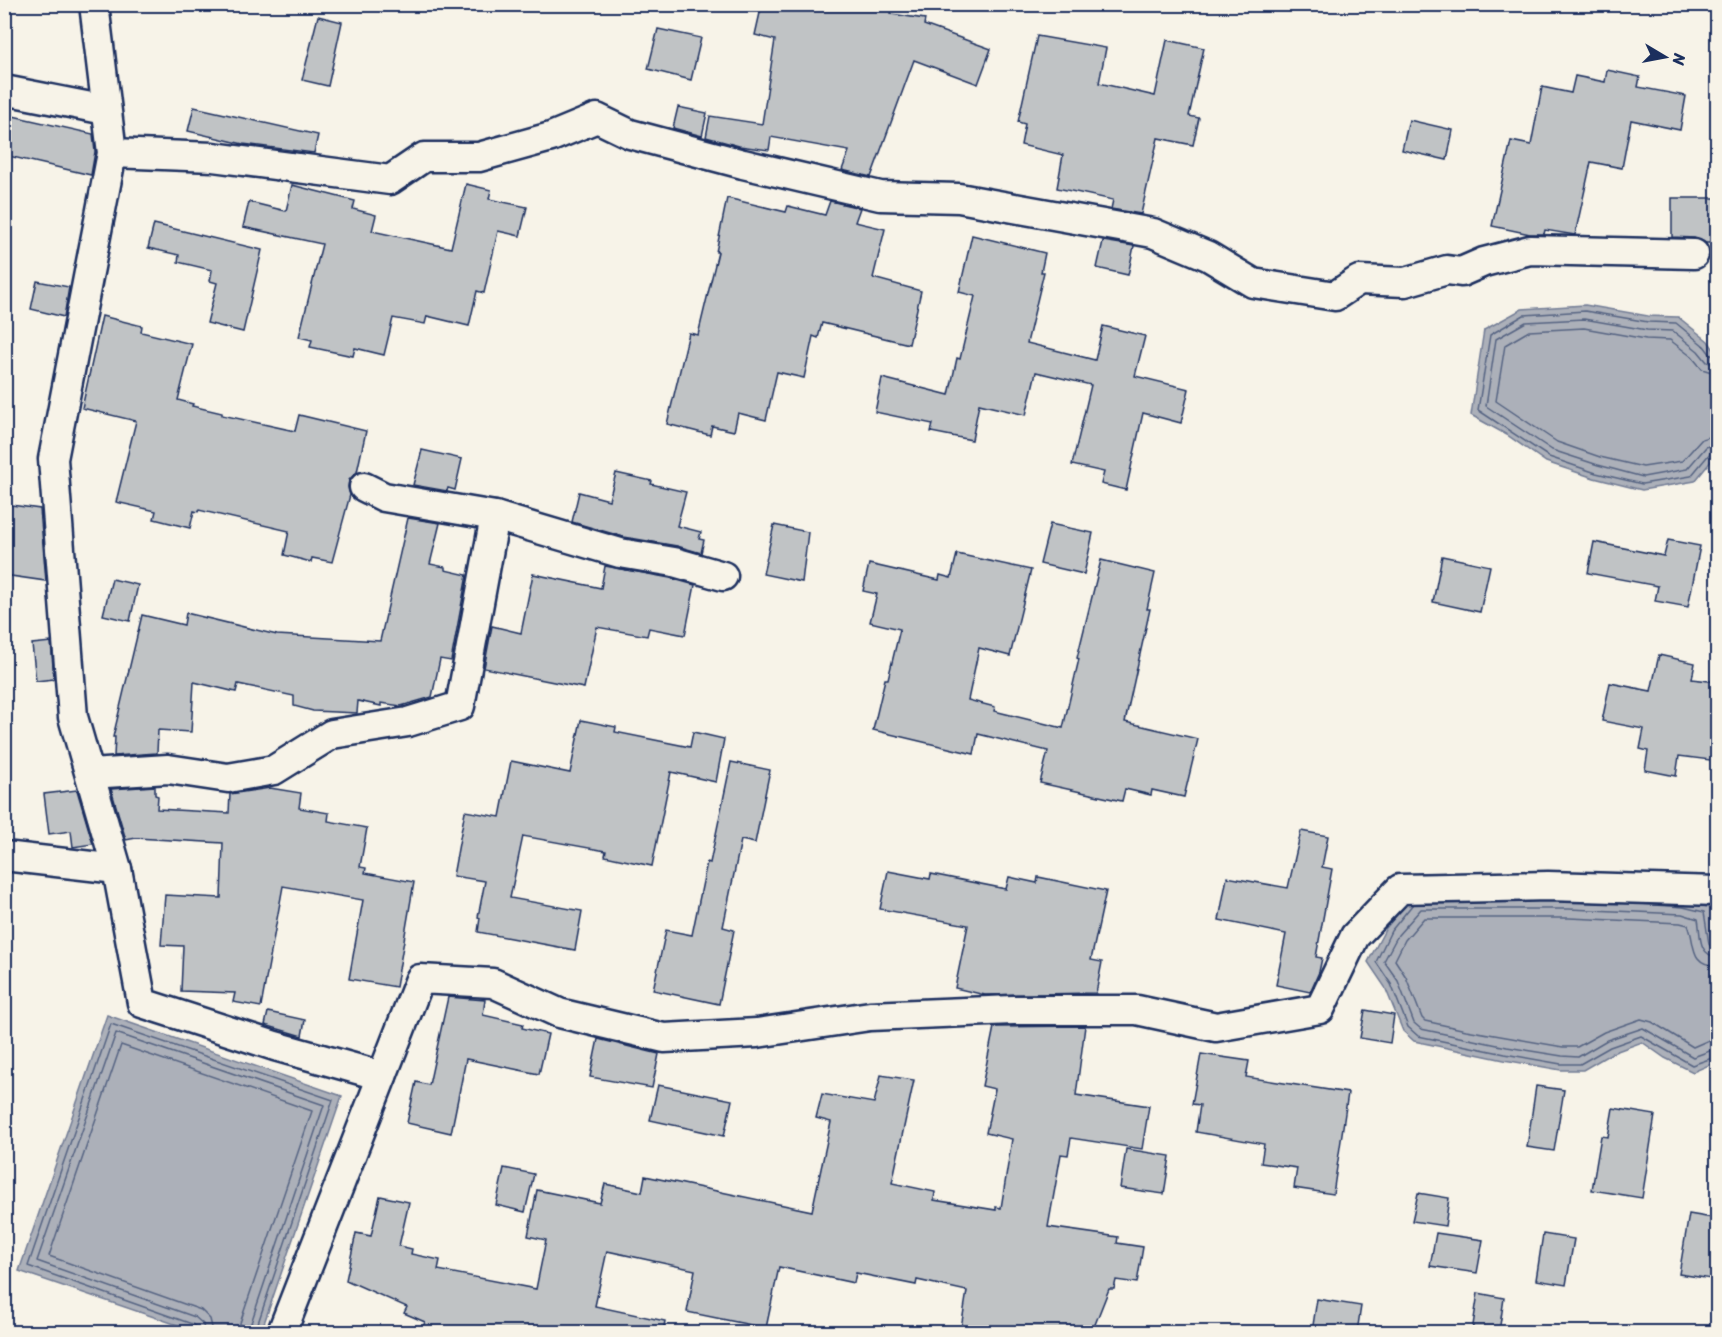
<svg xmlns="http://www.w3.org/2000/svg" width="1722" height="1337" font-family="Sriracha,sans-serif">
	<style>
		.water { fill: #acb0b9; stroke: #727c95; stroke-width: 1.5 }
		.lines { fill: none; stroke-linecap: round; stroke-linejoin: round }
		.shore { stroke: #556382; stroke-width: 1.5 }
		.building { fill: #c0c3c5; stroke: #1b2f5e; stroke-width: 1.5 }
		.minor-casing { stroke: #1b2f5e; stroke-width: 33 }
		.minor { stroke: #f7f3e8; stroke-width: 28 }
	</style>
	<rect width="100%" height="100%" fill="#f7f3e8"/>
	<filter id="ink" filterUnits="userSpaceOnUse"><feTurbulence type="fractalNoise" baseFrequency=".0167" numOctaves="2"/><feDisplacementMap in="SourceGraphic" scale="12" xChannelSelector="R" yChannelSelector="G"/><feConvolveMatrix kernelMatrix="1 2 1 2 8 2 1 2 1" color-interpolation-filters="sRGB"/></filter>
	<g filter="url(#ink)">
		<g class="water">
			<path d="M 1585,305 L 1648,316 L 1678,317 L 1708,341 L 1717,354 L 1717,454 L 1695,481 L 1642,490 L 1594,478 L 1546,462 L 1507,435 L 1471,415 L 1484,330 L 1522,309 Z"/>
			<path d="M 1413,895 L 1684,901 L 1711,908 L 1713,938 L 1718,954 L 1716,1062 L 1693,1072 L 1665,1058 L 1642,1042 L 1612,1053 L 1583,1070 L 1561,1070 L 1504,1060 L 1414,1041 L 1403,1031 L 1385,987 L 1368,962 L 1386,928 Z"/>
			<path d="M 107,1015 L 342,1096 L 261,1332 L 198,1332 L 19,1271 Z"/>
		</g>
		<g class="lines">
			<g class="shore">
				<path d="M 1718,357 L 1711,355 L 1704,346 L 1676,323 L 1648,322 L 1585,311 L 1524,315 L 1490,335 L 1478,410 L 1549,457 L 1596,473 L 1642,484 L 1691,476 L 1711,452 L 1718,451"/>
				<path d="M 1718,365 L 1707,362 L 1698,351 L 1673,331 L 1647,330 L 1584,319 L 1526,322 L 1496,339 L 1486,406 L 1552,450 L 1598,465 L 1643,477 L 1687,469 L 1706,447 L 1718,443"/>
				<path d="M 1718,374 L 1702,369 L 1692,357 L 1670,340 L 1646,339 L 1584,328 L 1529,331 L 1505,345 L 1496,401 L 1557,442 L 1600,457 L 1643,467 L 1682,461 L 1702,439 L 1718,434"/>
				<path d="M 1413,904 L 1391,931 L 1376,962 L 1391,984 L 1408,1027 L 1418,1036 L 1505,1054 L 1561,1064 L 1580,1064 L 1610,1047 L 1641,1036 L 1692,1065 L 1718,1056"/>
				<path d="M 1640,904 L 1683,907 L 1704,912 L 1709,944 L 1712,948 L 1718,949"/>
				<path d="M 1718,957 C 1697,955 1701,934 1698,919 L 1682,914 L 1569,909 L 1421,909 L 1398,935 L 1384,961 L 1398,981 L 1414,1023 L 1421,1029 L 1507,1047 L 1562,1056 L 1578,1057 L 1607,1040 L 1643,1028 L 1693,1057 L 1718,1048"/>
				<path d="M 1718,966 C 1688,965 1696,943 1688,925 L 1680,923 L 1569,918 L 1424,918 L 1405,940 L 1395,960 L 1406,977 L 1422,1018 L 1425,1021 L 1466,1030 L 1563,1047 L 1577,1047 L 1604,1032 L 1641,1019 L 1652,1022 L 1693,1047 L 1709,1040 L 1718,1039"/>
				<path d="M 197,1332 L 196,1327 L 192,1324 L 28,1266 L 111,1024 L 333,1100 L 255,1332"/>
				<path d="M 204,1332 L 203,1324 L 195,1317 L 37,1261 L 116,1033 L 324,1105 L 248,1332"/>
				<path d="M 213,1332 L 210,1319 L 201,1310 L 49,1256 L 121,1045 L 312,1111 L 240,1323 L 239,1332"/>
			</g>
		</g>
		<g class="building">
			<path d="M 762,4 L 864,4 L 892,9 L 891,14 L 925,19 L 924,25 L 991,49 L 978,84 L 914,60 L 871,177 L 842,170 L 849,151 L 771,137 L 769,150 L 739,146 L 706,137 L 710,116 L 762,124 L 775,40 L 755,35 Z"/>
			<path d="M 318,16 L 342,22 L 328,86 L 302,80 Z"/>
			<path d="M 658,29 L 701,38 L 691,80 L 648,69 Z"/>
			<path d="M 1037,36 L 1106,48 L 1099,83 L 1155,96 L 1167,40 L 1204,48 L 1189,116 L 1199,118 L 1193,145 L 1158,138 L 1141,214 L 1111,209 L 1113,200 L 1057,188 L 1063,155 L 1021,145 L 1025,124 L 1018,122 Z"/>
			<path d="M 1607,70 L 1640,77 L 1638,87 L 1686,96 L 1680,130 L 1631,120 L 1622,168 L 1591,162 L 1575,235 L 1545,230 L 1544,234 L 1530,234 L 1492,226 L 1511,141 L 1531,145 L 1542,87 L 1571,93 L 1575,76 L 1605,82 Z"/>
			<path d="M 194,107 L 318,135 L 314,153 L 243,144 L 188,131 Z"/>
			<path d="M 678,107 L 707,113 L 702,136 L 673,128 Z"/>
			<path d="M 4,114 L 93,134 L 95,152 L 91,175 L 4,155 Z"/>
			<path d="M 1409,120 L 1453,130 L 1447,160 L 1402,150 Z"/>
			<path d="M 466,184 L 491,190 L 489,199 L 527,207 L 520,236 L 498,231 L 484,293 L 477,291 L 469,326 L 427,316 L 425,324 L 393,318 L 384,355 L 355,348 L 353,356 L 310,347 L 312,340 L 299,337 L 322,244 L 243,227 L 249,202 L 286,211 L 292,185 L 355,201 L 353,209 L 376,215 L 372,231 L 451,248 Z"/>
			<path d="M 727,198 L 786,212 L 788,206 L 825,215 L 830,201 L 860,208 L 855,222 L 885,229 L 873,278 L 921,291 L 909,344 L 822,323 L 818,338 L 813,336 L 804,378 L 777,372 L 766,420 L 738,413 L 734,431 L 712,426 L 710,435 L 667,424 L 689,333 L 698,335 L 718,252 L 716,252 Z"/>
			<path d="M 1672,198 L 1718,198 L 1718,243 L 1706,243 L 1694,238 L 1672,237 Z"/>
			<path d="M 154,224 L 262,250 L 243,332 L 207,323 L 217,283 L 210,281 L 212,270 L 178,262 L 179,255 L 148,248 Z"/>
			<path d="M 972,235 L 1045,253 L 1041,272 L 1044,272 L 1027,343 L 1095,360 L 1103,326 L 1145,336 L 1135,376 L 1189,389 L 1181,423 L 1143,413 L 1126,490 L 1101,484 L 1104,472 L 1072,465 L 1091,385 L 1036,372 L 1026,415 L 979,404 L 972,440 L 931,432 L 933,424 L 875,412 L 882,378 L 949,395 L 957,358 L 960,359 L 975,296 L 959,292 Z"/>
			<path d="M 1103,241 L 1134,246 L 1128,275 L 1097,268 Z"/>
			<path d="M 37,281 L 69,287 L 64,317 L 31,309 Z"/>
			<path d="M 102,316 L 142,326 L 141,332 L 192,344 L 178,400 L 193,404 L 192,406 L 222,413 L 222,415 L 295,431 L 299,415 L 366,431 L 357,472 L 349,480 L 348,487 L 350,495 L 332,562 L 312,558 L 311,562 L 284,555 L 289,531 L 199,510 L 198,512 L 194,511 L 190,528 L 154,519 L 156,511 L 116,502 L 136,421 L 82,408 Z"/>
			<path d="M 422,450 L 462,459 L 455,490 L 448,488 L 447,491 L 413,485 Z"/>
			<path d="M 616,473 L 652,481 L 651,484 L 686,492 L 677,526 L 701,532 L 699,539 L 704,540 L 701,553 L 677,546 L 624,537 L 572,522 L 579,492 L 609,500 Z"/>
			<path d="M 4,504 L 40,509 L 46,581 L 4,575 Z"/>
			<path d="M 408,518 L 440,523 L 430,564 L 445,567 L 445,570 L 467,575 L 451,661 L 440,659 L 432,697 L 401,706 L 381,703 L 381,706 L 358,701 L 357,713 L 313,711 L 294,706 L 294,696 L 238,684 L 236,692 L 194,682 L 191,732 L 158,730 L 157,753 L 114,756 L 115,737 L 113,737 L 142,615 L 184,625 L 186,613 L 277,635 L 380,641 Z"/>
			<path d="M 1050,524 L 1093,533 L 1084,574 L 1040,564 Z"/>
			<path d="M 774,525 L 808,532 L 802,582 L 763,574 Z"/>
			<path d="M 1668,540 L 1700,546 L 1688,607 L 1655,601 L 1658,586 L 1588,573 L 1594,542 L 1664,556 Z"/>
			<path d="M 957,554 L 1031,570 L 1010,656 L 979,648 L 968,700 L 995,707 L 994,711 L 1063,728 L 1079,659 L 1077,658 L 1101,560 L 1155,573 L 1147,609 L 1150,609 L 1125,722 L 1198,739 L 1184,797 L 1152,790 L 1151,795 L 1125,789 L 1122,801 L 1040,783 L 1048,751 L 978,734 L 974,754 L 873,730 L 885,679 L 888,679 L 900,629 L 870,622 L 877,594 L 863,591 L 869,564 L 939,580 L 940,575 L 951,578 Z"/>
			<path d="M 1442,556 L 1490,566 L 1480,612 L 1433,602 Z"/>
			<path d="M 605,566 L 670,578 L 695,585 L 685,635 L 649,628 L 647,636 L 597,627 L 584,688 L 484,668 L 492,626 L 521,633 L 533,574 L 601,588 Z"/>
			<path d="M 112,579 L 138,585 L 130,621 L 103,615 Z"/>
			<path d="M 51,642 L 54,679 L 36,681 L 32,644 Z"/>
			<path d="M 1659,655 L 1695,663 L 1692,679 L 1718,682 L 1718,761 L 1679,756 L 1676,776 L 1645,770 L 1648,751 L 1640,749 L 1644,729 L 1602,721 L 1610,683 L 1651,691 Z"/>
			<path d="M 581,720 L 616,727 L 615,732 L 690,747 L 693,732 L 724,739 L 716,782 L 671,772 L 652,866 L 605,856 L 606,851 L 523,836 L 510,898 L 582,911 L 575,950 L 478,932 L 480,918 L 478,917 L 485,881 L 453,876 L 465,811 L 500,817 L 511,761 L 570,773 Z"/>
			<path d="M 731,762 L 770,770 L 755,843 L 741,840 L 723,927 L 734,930 L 719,1004 L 653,990 L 666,930 L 692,935 L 707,862 L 710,863 Z"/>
			<path d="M 155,786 L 155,795 L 158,796 L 157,809 L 229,813 L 230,794 L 270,788 L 301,793 L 299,808 L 329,813 L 328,821 L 367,828 L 360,867 L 366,868 L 365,873 L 414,882 L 396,987 L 349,979 L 363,900 L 283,886 L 261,1007 L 233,1002 L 235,993 L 181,991 L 183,946 L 161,945 L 165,895 L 221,898 L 223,843 L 136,838 L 126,840 L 111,789 Z"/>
			<path d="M 77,790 L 93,844 L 73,847 L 71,831 L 49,834 L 44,794 Z"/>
			<path d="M 1301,831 L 1328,836 L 1322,867 L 1332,869 L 1316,957 L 1322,958 L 1319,972 L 1310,992 L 1276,985 L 1286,934 L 1219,920 L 1227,877 L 1288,888 Z"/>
			<path d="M 888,871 L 930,879 L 931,874 L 1006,889 L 1009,877 L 1037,883 L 1038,877 L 1106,891 L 1091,960 L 1102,962 L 1096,993 L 985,995 L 955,988 L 968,925 L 880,909 Z"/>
			<path d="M 448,997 L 485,1000 L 483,1015 L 523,1024 L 522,1028 L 548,1034 L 539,1074 L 466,1059 L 451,1133 L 407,1123 L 416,1082 L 429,1085 Z"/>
			<path d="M 1365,1010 L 1394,1015 L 1390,1043 L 1360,1038 Z"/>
			<path d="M 268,1012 L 305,1020 L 302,1036 L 265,1025 Z"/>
			<path d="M 1085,1026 L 1076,1095 L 1149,1106 L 1142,1149 L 1071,1138 L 1068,1155 L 1061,1154 L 1048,1227 L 1118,1237 L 1117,1243 L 1143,1247 L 1137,1283 L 1116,1280 L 1114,1289 L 1109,1289 L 1092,1332 L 1040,1332 L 1011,1328 L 1009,1332 L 987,1332 L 961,1328 L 967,1291 L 917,1280 L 916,1285 L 856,1273 L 854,1283 L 779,1267 L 766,1328 L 687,1312 L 695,1270 L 607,1251 L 595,1306 L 665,1321 L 663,1332 L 421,1332 L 425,1322 L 404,1313 L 407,1307 L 346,1280 L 356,1233 L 371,1236 L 380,1196 L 409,1202 L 399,1246 L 412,1249 L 411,1254 L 440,1260 L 438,1270 L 536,1289 L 546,1240 L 528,1236 L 537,1190 L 600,1203 L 605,1184 L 642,1192 L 645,1176 L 812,1211 L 831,1122 L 816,1118 L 822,1094 L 874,1103 L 881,1075 L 914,1080 L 892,1183 L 935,1192 L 934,1200 L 996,1210 L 996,1207 L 1001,1208 L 1012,1139 L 986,1133 L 995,1089 L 982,1086 L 994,1027 Z"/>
			<path d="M 598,1039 L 659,1054 L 652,1088 L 590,1077 Z"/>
			<path d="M 1201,1054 L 1249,1061 L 1246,1077 L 1348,1093 L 1333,1194 L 1294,1188 L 1297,1168 L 1261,1163 L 1264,1144 L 1196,1132 L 1200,1105 L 1192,1104 Z"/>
			<path d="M 658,1085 L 732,1100 L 724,1136 L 650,1120 Z"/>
			<path d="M 1536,1086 L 1564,1090 L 1554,1151 L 1527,1147 Z"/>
			<path d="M 1613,1108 L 1655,1115 L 1642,1198 L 1592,1190 L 1601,1136 L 1608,1137 Z"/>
			<path d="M 1126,1149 L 1170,1156 L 1164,1194 L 1120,1188 Z"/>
			<path d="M 504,1168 L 534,1174 L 525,1212 L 496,1205 Z"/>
			<path d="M 1418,1193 L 1449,1198 L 1445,1226 L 1412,1221 Z"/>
			<path d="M 1689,1214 L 1718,1219 L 1718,1280 L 1679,1274 Z"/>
			<path d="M 1436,1233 L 1483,1240 L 1477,1273 L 1430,1266 Z"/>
			<path d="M 1543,1234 L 1574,1239 L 1566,1285 L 1536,1280 Z"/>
			<path d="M 1478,1293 L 1504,1298 L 1499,1332 L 1472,1332 Z"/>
			<path d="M 1317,1299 L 1361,1306 L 1357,1332 L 1312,1332 Z"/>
		</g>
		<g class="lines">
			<defs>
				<g id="minor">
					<path d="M 94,4 L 112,153 L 53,459 L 73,717 L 117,869 L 142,1003 L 275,1046 L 382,1076"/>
					<path d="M 4,90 L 106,110"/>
					<path d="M 112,153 L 213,157 L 390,180 L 424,157 L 479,157 L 551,137 L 597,118 L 630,134 L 743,164 L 880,196 L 959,198 L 1153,233 L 1208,256 L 1253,283 L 1335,296 L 1359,280 L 1405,282 L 1447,270 L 1461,272 L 1484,262 L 1530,250 L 1694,254"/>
					<path d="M 364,487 L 384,497 L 495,516 L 620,553 L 674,562 L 723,576"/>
					<path d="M 90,774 L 168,769 L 228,778 L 274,770 L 332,734 L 408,722 L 460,706 L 495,516"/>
					<path d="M 4,856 L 117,869"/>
					<path d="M 282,1332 L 420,979 L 493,983 L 559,1013 L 664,1038 L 757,1033 L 870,1016 L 1013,1010 L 1137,1010 L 1216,1027 L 1320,1009 L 1355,936 L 1400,889 L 1548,886 L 1718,891"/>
				</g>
			</defs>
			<use href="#minor" class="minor-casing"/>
			<use href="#minor" class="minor"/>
		</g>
	</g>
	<rect width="1722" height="1337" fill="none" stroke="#f7f3e8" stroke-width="24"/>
	<rect x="12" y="12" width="1698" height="1313" fill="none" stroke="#1b2f5e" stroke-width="2" filter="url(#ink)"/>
	<g transform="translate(1665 57) rotate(100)" stroke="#f7f3e8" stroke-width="4.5" paint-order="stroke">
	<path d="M0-4.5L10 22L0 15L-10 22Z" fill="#1b2f5e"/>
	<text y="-9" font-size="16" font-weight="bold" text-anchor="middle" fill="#1b2f5e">N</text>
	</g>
</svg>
